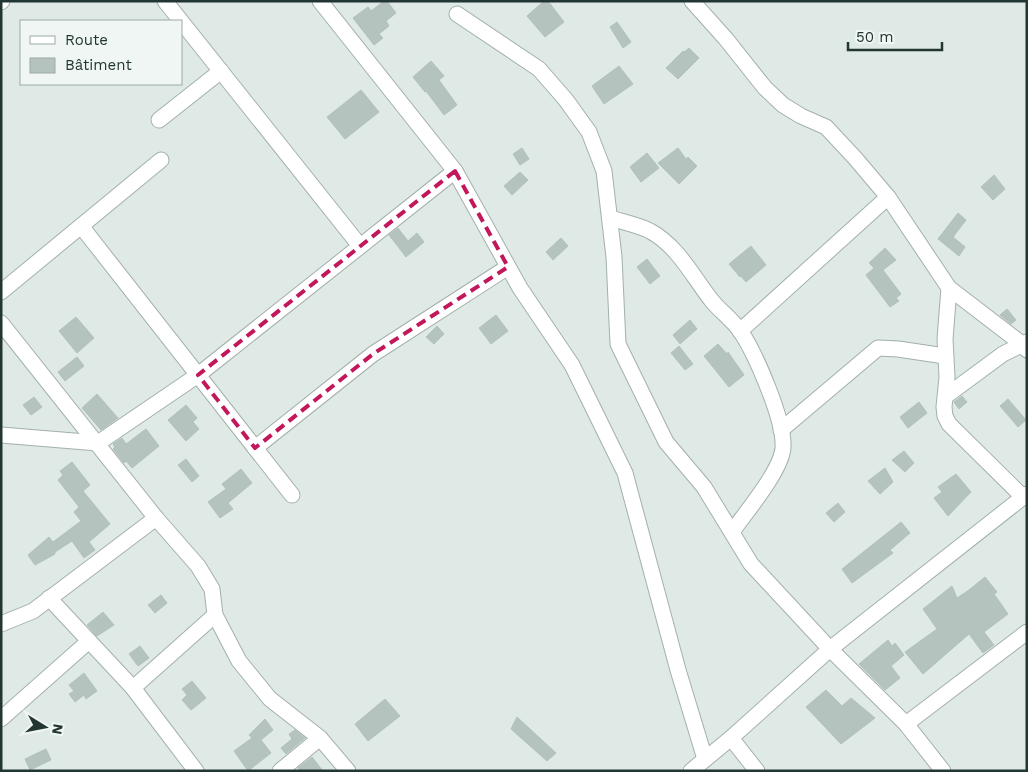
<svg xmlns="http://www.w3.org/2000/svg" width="1028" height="772" font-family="'Work Sans',sans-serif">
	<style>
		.building { fill: #b5c3bf; stroke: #b3c1bd }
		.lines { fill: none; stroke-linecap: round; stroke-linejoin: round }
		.minor-casing { stroke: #a3b0ac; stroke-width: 17 }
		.minor { stroke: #fff; stroke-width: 15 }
		.marked { fill: none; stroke: #c2185b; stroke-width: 4; stroke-dasharray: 10 6; stroke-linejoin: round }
	</style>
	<rect width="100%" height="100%" fill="#dfe9e5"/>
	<g class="building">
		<path d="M 384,1 L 387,1 L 396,13 L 386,21 L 389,26 L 379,34 L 383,38 L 374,45 L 353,18 L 368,7 L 371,11 Z"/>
		<path d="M 544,1 L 548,1 L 564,22 L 545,37 L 527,16 Z"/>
		<path d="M 617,22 L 631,42 L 623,48 L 610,27 Z"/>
		<path d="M 689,48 L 699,58 L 678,79 L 666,68 L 683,51 L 684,52 Z"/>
		<path d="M 431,61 L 444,76 L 439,80 L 457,105 L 444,115 L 426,91 L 425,92 L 413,77 Z"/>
		<path d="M 619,66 L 633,84 L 604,104 L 592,86 Z"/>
		<path d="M 361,90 L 379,112 L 345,139 L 327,117 Z"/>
		<path d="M 522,148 L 529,159 L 520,165 L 513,154 Z"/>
		<path d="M 678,148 L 686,159 L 688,157 L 697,166 L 679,184 L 658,163 Z"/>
		<path d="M 647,153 L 659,168 L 641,182 L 630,167 Z"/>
		<path d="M 520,172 L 528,180 L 512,195 L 504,186 Z"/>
		<path d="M 994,175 L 1005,189 L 993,200 L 981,187 Z"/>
		<path d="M 958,213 L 966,220 L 953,237 L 965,247 L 959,256 L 938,239 Z"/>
		<path d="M 398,228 L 408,241 L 417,233 L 424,242 L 406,257 L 389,235 Z"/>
		<path d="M 561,238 L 568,246 L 553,260 L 546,252 Z"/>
		<path d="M 751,246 L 766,265 L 746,282 L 741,276 L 740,277 L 729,264 Z"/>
		<path d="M 885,248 L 896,260 L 883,270 L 901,294 L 896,298 L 899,301 L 890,307 L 866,275 L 874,268 L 869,263 Z"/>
		<path d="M 647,259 L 660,276 L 650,284 L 637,267 Z"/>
		<path d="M 1007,309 L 1016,320 L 1011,324 L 1000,315 Z"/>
		<path d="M 496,315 L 508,331 L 491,344 L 479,328 Z"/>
		<path d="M 76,317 L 94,338 L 77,353 L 59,331 Z"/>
		<path d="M 690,320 L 697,329 L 680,344 L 673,335 Z"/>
		<path d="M 437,326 L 444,334 L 434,344 L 426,337 Z"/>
		<path d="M 718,344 L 727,354 L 728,352 L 744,375 L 729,387 L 704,356 Z"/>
		<path d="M 679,346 L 693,364 L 685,370 L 671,353 Z"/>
		<path d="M 77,357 L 84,366 L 65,381 L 58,372 Z"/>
		<path d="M 97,394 L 118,418 L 101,430 L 82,408 Z"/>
		<path d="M 962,396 L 967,402 L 959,409 L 954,402 Z"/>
		<path d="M 34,397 L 42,407 L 31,415 L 23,405 Z"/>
		<path d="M 1008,399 L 1026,420 L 1018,427 L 1000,406 Z"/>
		<path d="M 919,402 L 927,413 L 908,428 L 900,417 Z"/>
		<path d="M 186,405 L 197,418 L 193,422 L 199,429 L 186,441 L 168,420 Z"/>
		<path d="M 146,429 L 159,446 L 132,468 L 126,461 L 124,463 L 113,449 L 115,447 L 113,444 L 122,438 L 126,444 Z"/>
		<path d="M 904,451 L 914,463 L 905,472 L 892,460 Z"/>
		<path d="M 186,459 L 199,476 L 192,482 L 178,465 Z"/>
		<path d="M 72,462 L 90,485 L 83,491 L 110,524 L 89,542 L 95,550 L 84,558 L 72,541 L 55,552 L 55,554 L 35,565 L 28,555 L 49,537 L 53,542 L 81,521 L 74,512 L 79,507 L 58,480 L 63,475 L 60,471 Z"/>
		<path d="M 885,468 L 893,482 L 880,494 L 868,481 Z"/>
		<path d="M 241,469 L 252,483 L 228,503 L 233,509 L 220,518 L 208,502 L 226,489 L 222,484 Z"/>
		<path d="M 956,474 L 971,492 L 948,516 L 934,498 L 942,492 L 938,487 Z"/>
		<path d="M 838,503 L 845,512 L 834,522 L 826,513 Z"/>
		<path d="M 901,522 L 910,533 L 890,550 L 893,553 L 852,583 L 842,569 Z"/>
		<path d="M 985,577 L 997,592 L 994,594 L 1008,614 L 984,632 L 994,645 L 983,653 L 969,634 L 923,674 L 905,652 L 937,629 L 923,609 L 952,586 L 957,598 L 969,590 Z"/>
		<path d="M 161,595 L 167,603 L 155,613 L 148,605 Z"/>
		<path d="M 103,612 L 114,625 L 97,636 L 87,625 Z"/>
		<path d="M 888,640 L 892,646 L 895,643 L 904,655 L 891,666 L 900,678 L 885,690 L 859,664 Z"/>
		<path d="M 140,646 L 149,658 L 138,666 L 129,654 Z"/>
		<path d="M 84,673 L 97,691 L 86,699 L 84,695 L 75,702 L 69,694 L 74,691 L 69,685 Z"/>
		<path d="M 192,681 L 206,698 L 191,710 L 182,700 L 187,695 L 182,689 Z"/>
		<path d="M 826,690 L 842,706 L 851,698 L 875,718 L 841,744 L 806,707 Z"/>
		<path d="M 385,699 L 400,716 L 368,741 L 355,724 Z"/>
		<path d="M 517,717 L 556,753 L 547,761 L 511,729 Z"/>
		<path d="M 265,719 L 273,730 L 261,740 L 271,753 L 248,771 L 234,751 L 252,738 L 249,735 Z"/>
		<path d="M 295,730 L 305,738 L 286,754 L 281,748 L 292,739 L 289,734 Z"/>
		<path d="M 46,749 L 51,760 L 30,770 L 25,759 Z"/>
		<path d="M 312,757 L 323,771 L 300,771 L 298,768 Z"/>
	</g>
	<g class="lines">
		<defs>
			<g id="minor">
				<path d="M 165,1 L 360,246"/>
				<path d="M 320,1 L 455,171 L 520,288 L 572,365 L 625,473 L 678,670 L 705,759"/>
				<path d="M 692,1 L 726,39 L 765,88 L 783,105 L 801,116 L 826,127 L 855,158 L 888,197 L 949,288 L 1022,344 L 1027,350"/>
				<path d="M 1,2 L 2,1"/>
				<path d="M 457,14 L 539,69 L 566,100 L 589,132 L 604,171 L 614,257 L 618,344 L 666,442 L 704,487 L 751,564 L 830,649 L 906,724 L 943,771"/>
				<path d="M 159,120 L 221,71"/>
				<path d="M 610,218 C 623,222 638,225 650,231 C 678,246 693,277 712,301 C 721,312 733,320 741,332 C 756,355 785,421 783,448 C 781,471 746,512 732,532"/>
				<path d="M 81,226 L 292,495"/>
				<path d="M 949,288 L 945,339 L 947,377 L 944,407 L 945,416 L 949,424 L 1023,497"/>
				<path d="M 1,292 L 161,160"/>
				<path d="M 1,323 L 156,518 L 198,566 L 212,589 L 215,615 L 239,661 L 270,699 L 320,738 L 348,771"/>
				<path d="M 740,331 L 888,197"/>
				<path d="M 946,396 L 1003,354 L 1027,342"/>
				<path d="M 781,430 L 878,348 L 898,349 L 945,356"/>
				<path d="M 1,435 L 98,443 L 198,375 L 455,171"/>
				<path d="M 255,448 L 373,354 L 508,267"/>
				<path d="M 49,598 L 133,688 L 196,771"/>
				<path d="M 1,624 L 33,611 L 156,518"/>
				<path d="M 133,688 L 215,615"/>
				<path d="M 1,719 L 89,641"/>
				<path d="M 906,724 L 1027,632"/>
				<path d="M 731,738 L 757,771"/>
				<path d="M 280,771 L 320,738"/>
				<path d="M 691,771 L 731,738 L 830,649 L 1027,494"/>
			</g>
		</defs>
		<use href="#minor" class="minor-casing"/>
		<use href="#minor" class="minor"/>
	</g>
	<path class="marked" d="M 455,171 L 508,267 L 373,354 L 255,448 L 198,375 Z"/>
	<rect width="1028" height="772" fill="none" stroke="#223733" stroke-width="5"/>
	<rect x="20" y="20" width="162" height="65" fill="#eff6f3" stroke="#9daaa6"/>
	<rect x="30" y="36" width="25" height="8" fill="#ffffff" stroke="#9daaa6"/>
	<text x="65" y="45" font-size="15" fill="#223733">Route</text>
	<rect x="30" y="58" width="25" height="15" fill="#b5c3bf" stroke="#9daaa6"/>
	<text x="65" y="70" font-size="15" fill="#223733">Bâtiment</text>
	<g transform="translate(45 727) rotate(100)" stroke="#eff6f3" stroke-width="4" paint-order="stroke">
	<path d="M0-4L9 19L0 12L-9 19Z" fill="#223733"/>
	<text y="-8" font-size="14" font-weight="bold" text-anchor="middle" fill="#223733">N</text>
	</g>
	<path d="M848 42v8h94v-8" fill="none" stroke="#223733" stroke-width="2.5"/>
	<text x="856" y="42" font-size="15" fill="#223733" stroke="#eff6f3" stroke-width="4" paint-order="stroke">50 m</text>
</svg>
